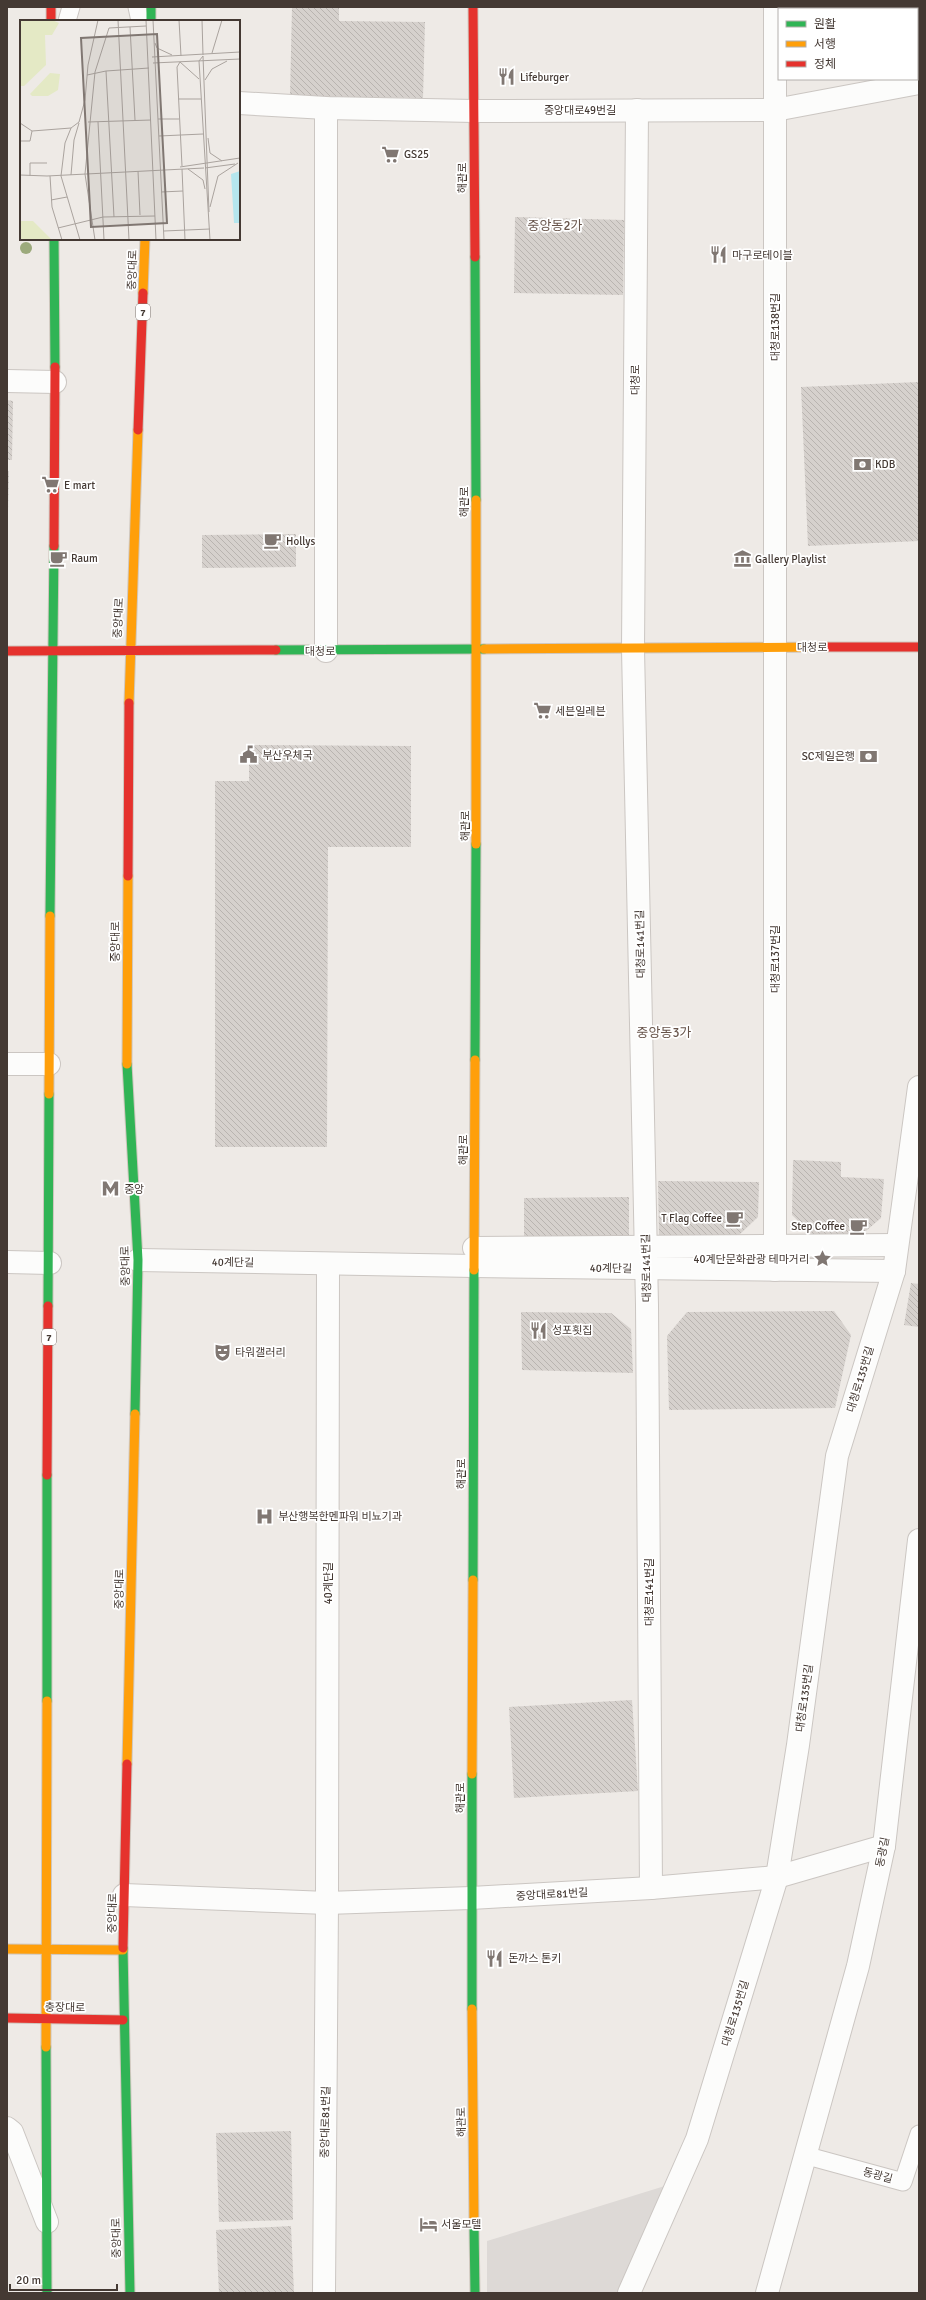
<svg xmlns="http://www.w3.org/2000/svg" width="926" height="2300" font-family="Signika,'Noto Sans KR',sans-serif">
	<style>
		.parking { fill: #ddd9d6 }
		.building { fill: url(#building-back-hatch) }
		.lines { fill: none; stroke-linecap: round; stroke-linejoin: round }
		.lane-casing { stroke: #cbc6c2; stroke-width: 19 }
		.street-casing { stroke: #cbc6c2; stroke-width: 24 }
		.fast-casing { stroke: #cfc7be; stroke-width: 11 }
		.slow-casing { stroke: #cfc7be; stroke-width: 11 }
		.jam-casing { stroke: #cfc7be; stroke-width: 11 }
		.lane { stroke: #fcfcfb; stroke-width: 17 }
		.street { stroke: #fcfcfb; stroke-width: 22 }
		.fast { stroke: #30b455; stroke-width: 9 }
		.slow { stroke: #ff9f0a; stroke-width: 9 }
		.jam { stroke: #e5322d; stroke-width: 9 }
		.tree { fill: #9caa7c }
		.labels { text-anchor: middle; stroke-width: 3.5; stroke-linejoin: round; paint-order: stroke }
		.shield { fill: #fff; stroke: #7c7470; stroke-width: 1 }
		.shield-label { font-size: 10px; font-weight: bold; fill: #443933 }
		.poi-label { font-size: 11px; fill: #443933; stroke: #fff; text-anchor: start }
		.street-label { font-size: 11px; fill: #443933; stroke: #fff }
		.quarter-label { font-size: 13px; fill: #67544a; stroke: #fff }
		.inset-road { fill: none; stroke: #aaa39e; stroke-width: 1 }
		.view { fill: #807772; fill-opacity: 0.15; stroke: #807772; stroke-width: 2 }
		.inset-edge { fill: none; stroke: #443933; stroke-width: 2 }
	</style>
	<defs>
		<pattern id="building-back-hatch" width="6" height="6" patternUnits="userSpaceOnUse"><rect width="6" height="6" fill="#d6d1cd"/><path d="M-1 5l2 2M0 0l6 6M5-1l2 2" fill="none" stroke="#b9b4b0"/></pattern>
	</defs>
	<rect width="100%" height="100%" fill="#eeeae6"/>
	<path class="parking" d="M 668,2185 L 618,2293 L 487,2293 L 487,2241 Z"/>
	<g class="building">
		<path d="M 292,7 L 339,7 L 339,21 L 425,22 L 423,98 L 290,96 Z"/>
		<path d="M 515,217 L 624,220 L 623,295 L 514,293 Z"/>
		<path d="M 919,382 L 919,541 L 808,546 L 801,387 Z"/>
		<path d="M 7,400 L 13,401 L 12,460 L 7,460 Z"/>
		<path d="M 7,471 L 9,471 L 8,512 L 7,512 Z"/>
		<path d="M 296,534 L 296,567 L 202,568 L 202,535 Z"/>
		<path d="M 249,745 L 411,746 L 411,847 L 328,847 L 327,1147 L 215,1147 L 215,781 L 249,781 Z"/>
		<path d="M 793,1160 L 841,1162 L 841,1177 L 884,1179 L 881,1218 L 859,1237 L 814,1236 L 792,1215 Z"/>
		<path d="M 658,1181 L 759,1182 L 758,1217 L 737,1237 L 659,1236 Z"/>
		<path d="M 629,1197 L 629,1238 L 524,1238 L 524,1198 Z"/>
		<path d="M 911,1283 L 919,1284 L 919,1327 L 904,1325 Z"/>
		<path d="M 834,1311 L 851,1335 L 835,1408 L 669,1410 L 667,1336 L 687,1312 Z"/>
		<path d="M 521,1312 L 611,1313 L 631,1329 L 633,1373 L 522,1370 Z"/>
		<path d="M 632,1700 L 638,1791 L 514,1798 L 509,1707 Z"/>
		<path d="M 291,2131 L 293,2220 L 219,2222 L 216,2133 Z"/>
		<path d="M 291,2226 L 294,2293 L 219,2293 L 216,2230 Z"/>
	</g>
	<g class="lines">
		<defs>
			<g id="lane">
				<path d="M 137,7 L 140,21"/>
				<path d="M 67,21 L 71,7"/>
				<path d="M 804,2155 L 903,2182 L 919,2134"/>
			</g>
			<g id="street">
				<path d="M 919,7 L 919,9"/>
				<path d="M 239,103 L 326,108 L 474,111 L 775,110 L 919,83"/>
				<path d="M 637,110 L 633,649 L 647,1305 L 651,1888"/>
				<path d="M 7,381 L 55,382"/>
				<path d="M 326,651 L 326,108"/>
				<path d="M 7,1064 L 49,1064"/>
				<path d="M 474,1248 L 897,1245"/>
				<path d="M 138,1260 L 474,1266 L 894,1271"/>
				<path d="M 7,1262 L 50,1263"/>
				<path d="M 775,1270 L 775,7"/>
				<path d="M 124,1895 L 327,1903 L 471,1898 L 651,1888 L 777,1877 L 884,1846"/>
				<path d="M 7,2128 L 12,2132 L 47,2222"/>
				<path d="M 324,2293 L 327,1903 L 328,1264"/>
				<path d="M 629,2293 L 697,2139 L 777,1877 L 798,1745 L 837,1456 L 894,1271 L 919,1087"/>
				<path d="M 767,2293 L 858,1966 L 884,1846 L 919,1540"/>
			</g>
			<g id="fast">
				<path d="M 151,7 L 151,21"/>
				<path d="M 54,239 L 55,367"/>
				<path d="M 475,257 L 476,500"/>
				<path d="M 276,650 L 484,649"/>
				<path d="M 50,916 L 54,546"/>
				<path d="M 475,1060 L 476,844"/>
				<path d="M 127,1064 L 138,1260 L 135,1414"/>
				<path d="M 48,1306 L 49,1094"/>
				<path d="M 473,1580 L 474,1270"/>
				<path d="M 47,1701 L 47,1475"/>
				<path d="M 472,1774 L 472,2009"/>
				<path d="M 123,1948 L 130,2293"/>
				<path d="M 46,2047 L 47,2293"/>
				<path d="M 474,2225 L 475,2293"/>
			</g>
			<g id="slow">
				<path d="M 143,293 L 145,239"/>
				<path d="M 484,649 L 827,647"/>
				<path d="M 129,703 L 138,430"/>
				<path d="M 476,844 L 476,500"/>
				<path d="M 127,1064 L 128,876"/>
				<path d="M 49,1094 L 50,916"/>
				<path d="M 474,1270 L 475,1060"/>
				<path d="M 127,1764 L 135,1414"/>
				<path d="M 472,1774 L 473,1580"/>
				<path d="M 7,1949 L 123,1950"/>
				<path d="M 472,2009 L 474,2225"/>
				<path d="M 46,2047 L 47,1701"/>
			</g>
			<g id="jam">
				<path d="M 51,7 L 51,21"/>
				<path d="M 473,7 L 475,257"/>
				<path d="M 138,430 L 143,293"/>
				<path d="M 54,546 L 55,367"/>
				<path d="M 827,647 L 919,647"/>
				<path d="M 7,651 L 276,650"/>
				<path d="M 128,876 L 129,703"/>
				<path d="M 47,1475 L 48,1306"/>
				<path d="M 123,1948 L 127,1764"/>
				<path d="M 7,2018 L 123,2020"/>
			</g>
		</defs>
		<use href="#lane" class="lane-casing"/>
		<use href="#street" class="street-casing"/>
		<use href="#fast" class="fast-casing"/>
		<use href="#slow" class="slow-casing"/>
		<use href="#jam" class="jam-casing"/>
		<use href="#lane" class="lane"/>
		<use href="#street" class="street"/>
		<use href="#fast" class="fast"/>
		<use href="#slow" class="slow"/>
		<use href="#jam" class="jam"/>
	</g>
	<circle class="tree" cx="26" cy="248" r="6"/>
	<defs>
		<symbol id="restaurant-bare" viewBox="-9 -9 18 18"><path d="M-5-6h1v4h1v-4h1v4h1v-4h1v5L-1.5 .5V6h-2V.5L-5-1ZM5-6V6H3V1.5H1.5Q1.5-4 5-6Z" fill="#807772" stroke="#fff" stroke-width="2.5" paint-order="stroke"/></symbol>
		<symbol id="supermarket-bare" viewBox="-9 -9 18 18"><path d="M-6-5.5h2.5l.6 2H6L4.5 2H-2.5L-4.4-4H-6ZM-1.5 3.2a1.3 1.3 0 1 0 .1 0ZM3 3.2a1.3 1.3 0 1 0 .1 0Z" fill="#807772" stroke="#fff" stroke-width="2.5" paint-order="stroke"/></symbol>
		<symbol id="bank-bare" viewBox="-9 -9 18 18"><path d="M-6-4H6V4H-6ZM0-2.3a2.3 2.3 0 1 0 0 4.6a2.3 2.3 0 1 0 0-4.6Z" fill="#807772" stroke="#fff" stroke-width="2.5" paint-order="stroke"/></symbol>
		<symbol id="cafe-bare" viewBox="-9 -9 18 18"><path d="M-5.5-4.5H6V0H3Q3 3.5 0 3.5H-2.5Q-5.5 3.5-5.5 0ZM3-3.2v2h1.7v-2ZM-6 4.5H4V6H-6Z" fill="#807772" stroke="#fff" stroke-width="2.5" paint-order="stroke"/></symbol>
		<symbol id="museum-bare" viewBox="-9 -9 18 18"><path d="M0-6L6-3V-2H-6V-3ZM-5-1h2V3h-2ZM-1-1h2V3h-2ZM3-1h2V3H3ZM-6 4H6V6H-6Z" fill="#807772" stroke="#fff" stroke-width="2.5" paint-order="stroke"/></symbol>
		<symbol id="civic-bare" viewBox="-9 -9 18 18"><path d="M-.6-6.5H3V-4.5H.6V-3L4-1V1h2V6H-6V1h2V-1L-.6-3ZM-1.2 2.5V6h2.4V2.5Z" fill="#807772" stroke="#fff" stroke-width="2.5" paint-order="stroke"/></symbol>
		<symbol id="metro-bare" viewBox="-9 -9 18 18"><path d="M-5.5 5V-5H-3L0 0L3-5H5.5V5H3V-.5L0 4L-3-.5V5Z" fill="#807772" stroke="#fff" stroke-width="2.5" paint-order="stroke"/></symbol>
		<symbol id="sight-bare" viewBox="-9 -9 18 18"><path d="M0-6L1.8-2.2L6-1.7L2.9 1.2L3.7 5.4L0 3.3L-3.7 5.4L-2.9 1.2L-6-1.7L-1.8-2.2Z" fill="#807772" stroke="#fff" stroke-width="2.5" paint-order="stroke"/></symbol>
		<symbol id="theatre-bare" viewBox="-9 -9 18 18"><path d="M-5-5.5Q0-4 5-5.5V0Q5 5 0 6Q-5 5-5 0ZM-3.3-2.5H-1v1.5H-3.3ZM1-2.5H3.3v1.5H1ZM-2.8 1Q0 5.5 2.8 1Z" fill="#807772" stroke="#fff" stroke-width="2.5" paint-order="stroke"/></symbol>
		<symbol id="hospital-bare" viewBox="-9 -9 18 18"><path d="M-5-5h3v3.5h4V-5h3V5h-3V1.5h-4V5h-3Z" fill="#807772" stroke="#fff" stroke-width="2.5" paint-order="stroke"/></symbol>
		<symbol id="hotel-bare" viewBox="-9 -9 18 18"><path d="M-6-4.5h1.5V1H6V5H4.5V3h-9V5H-6ZM-4 0a1.8 1.8 0 1 1 3.6 0ZM.5 0V-2.5h3Q6-2.5 6 0Z" fill="#807772" stroke="#fff" stroke-width="2.5" paint-order="stroke"/></symbol>
	</defs>
	<g fill-rule="evenodd">
		<use href="#restaurant-bare" x="494" y="64" width="25" height="25"/>
		<use href="#supermarket-bare" x="378" y="142" width="25" height="25"/>
		<use href="#restaurant-bare" x="706" y="242" width="25" height="25"/>
		<use href="#bank-bare" x="850" y="452" width="25" height="25"/>
		<use href="#supermarket-bare" x="38" y="472" width="25" height="25"/>
		<use href="#cafe-bare" x="260" y="528" width="25" height="25"/>
		<use href="#cafe-bare" x="46" y="546" width="25" height="25"/>
		<use href="#museum-bare" x="730" y="546" width="25" height="25"/>
		<use href="#supermarket-bare" x="530" y="698" width="25" height="25"/>
		<use href="#civic-bare" x="236" y="742" width="25" height="25"/>
		<use href="#bank-bare" x="856" y="744" width="25" height="25"/>
		<use href="#metro-bare" x="98" y="1176" width="25" height="25"/>
		<use href="#cafe-bare" x="722" y="1206" width="25" height="25"/>
		<use href="#cafe-bare" x="846" y="1214" width="25" height="25"/>
		<use href="#sight-bare" x="810" y="1246" width="25" height="25"/>
		<use href="#restaurant-bare" x="526" y="1318" width="25" height="25"/>
		<use href="#theatre-bare" x="210" y="1340" width="25" height="25"/>
		<use href="#hospital-bare" x="252" y="1504" width="25" height="25"/>
		<use href="#restaurant-bare" x="482" y="1946" width="25" height="25"/>
		<use href="#hotel-bare" x="416" y="2212" width="25" height="25"/>
	</g>
	<g class="labels">
		<g class="shield">
			<rect x="136" y="304" width="14" height="16" rx="3"/>
			<rect x="42" y="1329" width="14" height="16" rx="3"/>
		</g>
		<g class="shield-label">
			<text x="143" y="316">7</text>
			<text x="49" y="1341">7</text>
		</g>
		<g class="poi-label">
			<text x="520" y="81">Lifeburger</text>
			<text x="404" y="158">GS25</text>
			<text x="732" y="259">마구로테이블</text>
			<text x="875" y="468">KDB</text>
			<text x="64" y="489">E mart</text>
			<text x="286" y="545">Hollys</text>
			<text x="71" y="562">Raum</text>
			<text x="755" y="563">Gallery Playlist</text>
			<text x="555" y="715">세븐일레븐</text>
			<text x="262" y="759">부산우체국</text>
			<text x="855" y="760" text-anchor="end">SC제일은행</text>
			<text x="124" y="1193">중앙</text>
			<text x="722" y="1222" text-anchor="end">T Flag Coffee</text>
			<text x="845" y="1230" text-anchor="end">Step Coffee</text>
			<text x="809" y="1263" text-anchor="end">40계단문화관광 테마거리</text>
			<text x="552" y="1334">성포횟집</text>
			<text x="235" y="1356">타워갤러리</text>
			<text x="278" y="1520">부산행복한멘파워 비뇨기과</text>
			<text x="508" y="1962">돈까스 톤키</text>
			<text x="441" y="2228">서울모텔</text>
		</g>
		<g class="street-label">
			<text x="580" y="114">중앙대로49번길</text>
			<text transform="translate(462 178) rotate(-90)" y="4">해관로</text>
			<text transform="translate(132 270) rotate(-88)" y="4">중앙대로</text>
			<text transform="translate(775 327) rotate(-90)" y="4">대청로138번길</text>
			<text transform="translate(635 380) rotate(-90)" y="4">대청로</text>
			<text transform="translate(464 502) rotate(-90)" y="4">해관로</text>
			<text transform="translate(118 618) rotate(-87)" y="4">중앙대로</text>
			<text x="812" y="651">대청로</text>
			<text x="320" y="655">대청로</text>
			<text transform="translate(465 826) rotate(-90)" y="4">해관로</text>
			<text transform="translate(115 942) rotate(-90)" y="4">중앙대로</text>
			<text transform="translate(640 944) rotate(-91)" y="4">대청로141번길</text>
			<text transform="translate(775 959) rotate(-90)" y="4">대청로137번길</text>
			<text transform="translate(463 1150) rotate(-90)" y="4">해관로</text>
			<text transform="translate(233 1262) rotate(1)" y="4">40계단길</text>
			<text transform="translate(125 1266) rotate(-91)" y="4">중앙대로</text>
			<text transform="translate(611 1268) rotate(1)" y="4">40계단길</text>
			<text transform="translate(646 1268) rotate(-91)" y="4">대청로141번길</text>
			<text transform="translate(860 1379) rotate(-73)" y="4">대청로135번길</text>
			<text transform="translate(461 1474) rotate(-90)" y="4">해관로</text>
			<text transform="translate(328 1583) rotate(-90)" y="4">40계단길</text>
			<text transform="translate(119 1589) rotate(-89)" y="4">중앙대로</text>
			<text transform="translate(649 1592) rotate(-90)" y="4">대청로141번길</text>
			<text transform="translate(804 1698) rotate(-82)" y="4">대청로135번길</text>
			<text transform="translate(460 1798) rotate(-90)" y="4">해관로</text>
			<text transform="translate(882 1852) rotate(-79)" y="4">동광길</text>
			<text transform="translate(552 1894) rotate(-3)" y="4">중앙대로81번길</text>
			<text transform="translate(112 1913) rotate(-89)" y="4">중앙대로</text>
			<text transform="translate(65 2007) rotate(1)" y="4">충장대로</text>
			<text transform="translate(735 2013) rotate(-73)" y="4">대청로135번길</text>
			<text transform="translate(325 2122) rotate(-89)" y="4">중앙대로81번길</text>
			<text transform="translate(461 2122) rotate(-91)" y="4">해관로</text>
			<text transform="translate(878 2175) rotate(15)" y="4">동광길</text>
			<text transform="translate(116 2238) rotate(-91)" y="4">중앙대로</text>
		</g>
		<g class="quarter-label">
			<text x="555" y="230">중앙동2가</text>
			<text x="664" y="1037">중앙동3가</text>
		</g>
	</g>
	<g transform="translate(20 20)">
		<rect width="220" height="220" fill="#eeeae6"/>
		<path d="M 0,0 L 32,0 L 39,3 L 32,15 L 25,15 L 26,45 L 4,66 L 0,66 ZM 0,201 L 13,201 L 32,220 L 0,220 Z" fill="#e4e9c5"/>
		<path d="M 30,53 L 40,54 L 38,70 L 28,76 L 12,76 L 10,74 Z" fill="#e4e9c5"/>
		<path d="M 220,151 L 220,212 L 219,203 L 214,203 L 211,154 Z" fill="#b5e6ee"/>
		<path class="inset-road" d="M 98,0 L 109,220M 126,0 L 136,220M 133,0 L 144,220M 159,0 L 161,36M 182,0 L 183,35M 110,7 L 115,100M 135,23 L 137,28 L 152,35M 192,33 L 202,0M 183,36 L 179,41 L 190,220M 183,36 L 189,192M 132,37 L 220,32M 133,43 L 220,39M 86,51 L 94,197M 67,55 L 86,51 L 129,48M 185,60 L 192,49 L 207,41M 158,79 L 181,79M 138,99 L 159,99M 68,102 L 131,100M 78,102 L 84,220M 0,103 L 12,111 L 51,108M 139,116 L 183,114M 188,118 L 190,133 L 202,141M 0,121 L 10,121 L 12,111M 162,146 L 157,47 L 160,42 L 179,59M 160,147 L 220,138M 185,148 L 215,144M 162,149 L 165,220M 168,149 L 183,160 L 185,169M 118,151 L 120,195M 0,155 L 27,156 L 184,148M 51,155 L 54,120 L 59,103M 10,156 L 10,143 L 27,143M 30,156 L 32,187 L 42,220M 141,172 L 163,171M 31,180 L 47,177M 190,187 L 198,156 L 218,143M 38,208 L 83,197 L 135,196M 144,211 L 190,209M 60,220 L 41,156 L 45,123 L 51,108 L 59,102 L 65,80 L 68,45 L 78,0M 75,220 L 65,154 L 75,52 L 89,8 L 126,6"/>
		<path class="view" d="M 137,14 L 147,203 L 71,207 L 61,18 Z"/>
		<rect width="220" height="220" class="inset-edge"/>
	</g>
	<rect width="926" height="2300" fill="none" stroke="#443933" stroke-width="16"/>
	<rect x="778" y="8" width="140" height="72" fill="#ffffff" stroke="#b4b0ad"/>
	<rect x="786" y="21" width="20" height="6" fill="#30b455" stroke="#b4b0ad"/>
	<text x="814" y="28" font-size="12" fill="#443933">원활</text>
	<rect x="786" y="41" width="20" height="6" fill="#ff9f0a" stroke="#b4b0ad"/>
	<text x="814" y="48" font-size="12" fill="#443933">서행</text>
	<rect x="786" y="61" width="20" height="6" fill="#e5322d" stroke="#b4b0ad"/>
	<text x="814" y="68" font-size="12" fill="#443933">정체</text>
	<path d="M10 2284v6h107v-6" fill="none" stroke="#443933" stroke-width="2"/>
	<text x="16" y="2284" font-size="12" fill="#443933" stroke="#ffffff" stroke-width="3" paint-order="stroke">20 m</text>
</svg>
